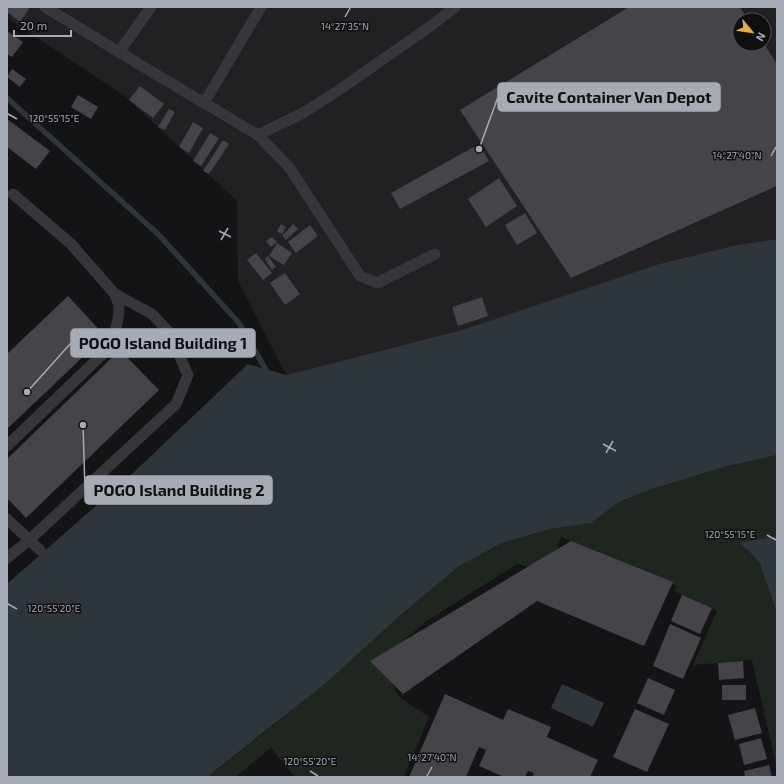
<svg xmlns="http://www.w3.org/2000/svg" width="784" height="784" font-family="'Exo 2',sans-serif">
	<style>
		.built { fill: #212023; fill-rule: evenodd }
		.green { fill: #1f2620 }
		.water { fill: #2e353b }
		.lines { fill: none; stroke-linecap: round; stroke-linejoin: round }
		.stream { stroke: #2e353b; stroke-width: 5.5 }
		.building { fill: #444449 }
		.lane { stroke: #36363b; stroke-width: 11 }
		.ticks { fill: none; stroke: #a7abb5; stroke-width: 1.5 }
		.ticks-label { font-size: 10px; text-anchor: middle; fill: #a7abb5; stroke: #0f0f11; stroke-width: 3; stroke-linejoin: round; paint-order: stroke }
		.leader { fill: none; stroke: #a7abb5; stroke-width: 1.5 }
		.callout-dot { fill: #a7abb5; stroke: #0f0f11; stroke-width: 1.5 }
		.callout { fill: #a7abb5; stroke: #a7abb5; stroke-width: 1.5 }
		.callout-label { font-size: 16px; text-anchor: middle; font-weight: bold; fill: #111 }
	</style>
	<rect width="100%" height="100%" fill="#141416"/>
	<path class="built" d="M 7,7 L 777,7 L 777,239 L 737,245 L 659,264 L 462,330 L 286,375 L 238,281 L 237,201 L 125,96 L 7,18 ZM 740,20 L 764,20 L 764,44 L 740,44 Z"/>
	<path class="green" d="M 777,455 L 777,536 L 740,544 L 749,551 L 760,564 L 777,613 L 777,769 L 752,660 L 693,665 L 717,611 L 674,591 L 677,586 L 561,537 L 549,572 L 517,564 L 425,622 L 383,659 L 398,696 L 429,717 L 404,777 L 295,777 L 271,748 L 235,777 L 207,777 L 269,729 L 397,618 L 459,566 L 502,543 L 550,529 L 590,523 L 619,502 L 649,490 L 724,467 Z"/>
	<g class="water">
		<path d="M 777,239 L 777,455 L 724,467 L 649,490 L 619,502 L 591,523 L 550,529 L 502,543 L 459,566 L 397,618 L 327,682 L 207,777 L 7,777 L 7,584 L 133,473 L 248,364 L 286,375 L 462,330 L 659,264 L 737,245 Z"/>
		<path d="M 777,536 L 777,613 L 760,564 L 749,551 L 739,543 Z"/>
		<path d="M 562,684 L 604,703 L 593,727 L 551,708 Z"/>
	</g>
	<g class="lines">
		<path class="stream" d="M 7,98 L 158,234 L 239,323 L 266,370"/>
	</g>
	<g class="building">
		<path d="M 8,7 L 26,7 L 29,9 L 20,22 L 7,12 Z"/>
		<path d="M 629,7 L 740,7 L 748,20 L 740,20 L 740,44 L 764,44 L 777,64 L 777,186 L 571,278 L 460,110 Z"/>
		<path d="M 7,31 L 23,42 L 12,57 L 7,54 Z"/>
		<path d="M 12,69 L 26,79 L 20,87 L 7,77 Z"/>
		<path d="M 140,86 L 164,104 L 153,118 L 129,100 Z"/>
		<path d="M 78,95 L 98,107 L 91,119 L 71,107 Z"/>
		<path d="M 169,109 L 175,112 L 165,130 L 158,127 Z"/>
		<path d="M 7,119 L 50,151 L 36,169 L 7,147 Z"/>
		<path d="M 193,122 L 203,128 L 189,153 L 179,147 Z"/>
		<path d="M 210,133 L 219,138 L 201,166 L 193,161 Z"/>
		<path d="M 223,140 L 229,144 L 209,174 L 203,171 Z"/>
		<path d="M 479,144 L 489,161 L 400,209 L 391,193 Z"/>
		<path d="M 499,178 L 517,206 L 486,227 L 468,199 Z"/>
		<path d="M 525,213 L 537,233 L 517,245 L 505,225 Z"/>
		<path d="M 281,224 L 286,227 L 282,234 L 277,231 Z"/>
		<path d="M 293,224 L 298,229 L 286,240 L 282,236 Z"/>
		<path d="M 310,225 L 318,236 L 296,253 L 288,242 Z"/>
		<path d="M 272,237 L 277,242 L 271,247 L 266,241 Z"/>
		<path d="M 277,243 L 292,253 L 284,265 L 269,256 Z"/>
		<path d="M 256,253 L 272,273 L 263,280 L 247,260 Z"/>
		<path d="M 268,256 L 276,267 L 272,270 L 265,259 Z"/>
		<path d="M 285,273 L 300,294 L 285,305 L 270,283 Z"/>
		<path d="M 68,296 L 105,336 L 7,429 L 7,354 Z"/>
		<path d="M 482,297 L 488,316 L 458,326 L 452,307 Z"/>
		<path d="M 120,350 L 159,390 L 26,518 L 7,498 L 7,459 Z"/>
		<path d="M 571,541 L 673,582 L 644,646 L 537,601 L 403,694 L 370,661 Z"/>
		<path d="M 682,595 L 712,608 L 700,634 L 671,621 Z"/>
		<path d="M 670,624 L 701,638 L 683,679 L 653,666 Z"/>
		<path d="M 743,661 L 744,678 L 719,680 L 718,663 Z"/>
		<path d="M 648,678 L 675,690 L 664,715 L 637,703 Z"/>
		<rect x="722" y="685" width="24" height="15"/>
		<path d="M 445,694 L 503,720 L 508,709 L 551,727 L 547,737 L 598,760 L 590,777 L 532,777 L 534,773 L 528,771 L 525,777 L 504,777 L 479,766 L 486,750 L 479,747 L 466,777 L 409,777 Z"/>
		<path d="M 755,708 L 762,733 L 735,740 L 728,715 Z"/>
		<path d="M 635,709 L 669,724 L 647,772 L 613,757 Z"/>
		<path d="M 761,738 L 767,759 L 744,765 L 739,744 Z"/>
		<path d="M 769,765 L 772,777 L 745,777 L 744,771 Z"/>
	</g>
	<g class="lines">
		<g class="lane">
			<path d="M 45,7 L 137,63 L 258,135 L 289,167 L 360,276 L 377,283 L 435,254"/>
			<path d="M 119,52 L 151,7"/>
			<path d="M 204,103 L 261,7"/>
			<path d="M 258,135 L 305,112 L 339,90 L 432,25 L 455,7"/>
			<path d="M 7,446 L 112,345 L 118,319 L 119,305 L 115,294 L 100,277 L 71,244 L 13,194"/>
			<path d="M 7,519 L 40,550"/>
			<path d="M 7,558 L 28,541 L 176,404 L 188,375 L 168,331 L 152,314 L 115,294"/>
		</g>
	</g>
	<path class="ticks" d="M 345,17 L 350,8M 8,114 L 17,119M 771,156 L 776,147M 219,231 L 231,237M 221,240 L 228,228M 603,444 L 616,451M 606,453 L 613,441M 767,535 L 776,540M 8,604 L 17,609M 310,771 L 318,776M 427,776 L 432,767"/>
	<g class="ticks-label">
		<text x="345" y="30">14°27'35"N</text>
		<text x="54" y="122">120°55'15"E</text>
		<text x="737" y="159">14°27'40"N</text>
		<text x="730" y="538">120°55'15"E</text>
		<text x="54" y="612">120°55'20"E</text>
		<text x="432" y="761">14°27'40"N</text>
		<text x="310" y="765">120°55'20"E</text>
	</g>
	<path class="leader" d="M479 149L498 97M27 392L71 343M83 425L85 490"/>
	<g class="callout-dot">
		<circle cx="479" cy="149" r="4"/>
		<circle cx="27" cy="392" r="4"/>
		<circle cx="83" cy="425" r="4"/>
	</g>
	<g class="callout">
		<rect x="498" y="83" width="222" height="28" rx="4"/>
		<rect x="71" y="329" width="184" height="28" rx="4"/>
		<rect x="85" y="476" width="187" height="28" rx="4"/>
	</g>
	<g class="callout-label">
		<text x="609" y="103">Cavite Container Van Depot</text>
		<text x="163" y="349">POGO Island Building 1</text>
		<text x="179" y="496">POGO Island Building 2</text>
	</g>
	<rect width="784" height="784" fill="none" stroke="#a7abb5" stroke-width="16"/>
	<g transform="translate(752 32) rotate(119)"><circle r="19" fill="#0f0f11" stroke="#4c4d53"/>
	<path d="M0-3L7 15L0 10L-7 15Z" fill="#e5ae3e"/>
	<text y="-6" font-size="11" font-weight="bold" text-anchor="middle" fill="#a7abb5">N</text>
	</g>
	<path d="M14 30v6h57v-6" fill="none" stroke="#a7abb5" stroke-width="2"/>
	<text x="20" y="30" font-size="12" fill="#a7abb5" stroke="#0f0f11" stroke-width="3" paint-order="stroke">20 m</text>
</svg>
